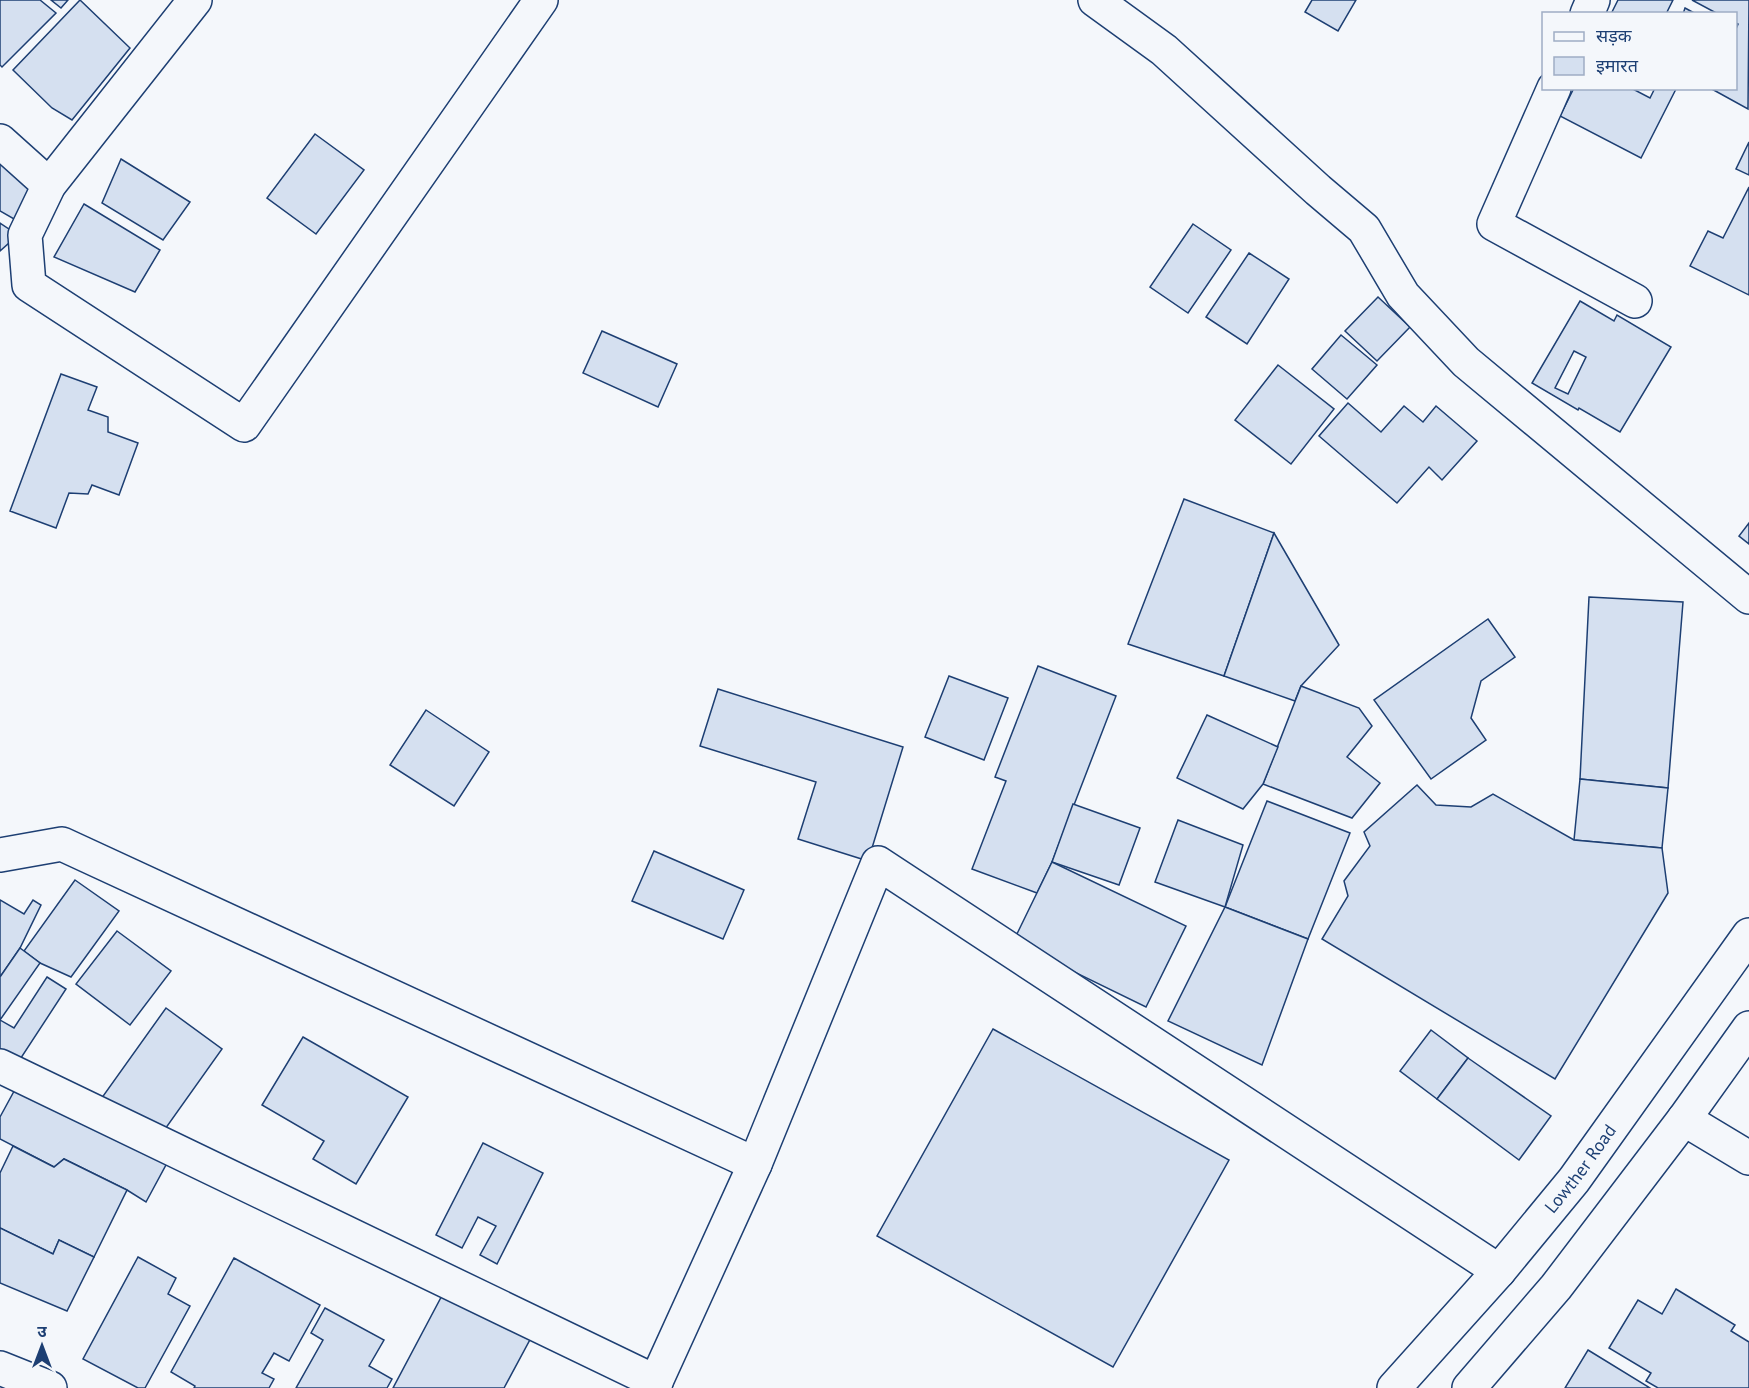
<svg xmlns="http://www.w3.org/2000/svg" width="1749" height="1388" font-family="'PT Sans','Noto Sans Devanagari',sans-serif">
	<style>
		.building { fill: #d5e0f0; stroke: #1d3f73; stroke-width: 1.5; fill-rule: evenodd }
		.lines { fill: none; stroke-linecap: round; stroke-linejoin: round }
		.minor-casing { stroke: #1d3f73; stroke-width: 36 }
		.major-casing { stroke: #1d3f73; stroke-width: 36 }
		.minor { stroke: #f4f7fb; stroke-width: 33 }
		.major { stroke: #f4f7fb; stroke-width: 33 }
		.labels { text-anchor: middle; stroke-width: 4.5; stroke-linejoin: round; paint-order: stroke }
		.street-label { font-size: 18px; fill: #1d3f73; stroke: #f4f7fb }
	</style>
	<rect width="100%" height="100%" fill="#f4f7fb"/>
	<g class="building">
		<path d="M 0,0 L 40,0 L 56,13 L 2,67 L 0,65 Z"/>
		<path d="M 51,0 L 68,0 L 61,8 Z"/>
		<path d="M 80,0 L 130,48 L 72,120 L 52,108 L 13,70 Z"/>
		<path d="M 1312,0 L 1356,0 L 1338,31 L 1305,12 Z"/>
		<path d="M 1618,0 L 1673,0 L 1666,14 L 1611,14 Z"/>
		<path d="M 1692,0 L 1749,0 L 1748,109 L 1710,88 L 1736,88 L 1736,29 L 1738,24 L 1736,23 L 1736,14 L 1718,14 Z"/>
		<path d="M 1685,8 L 1696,14 L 1683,14 Z"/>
		<path d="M 1574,88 L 1631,88 L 1650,98 L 1655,88 L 1676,89 L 1641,158 L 1560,116 Z"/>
		<path d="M 315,134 L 364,170 L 316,234 L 267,198 Z"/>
		<path d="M 0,142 L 42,169 L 14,219 L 0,211 Z"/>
		<path d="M 1749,142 L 1749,175 L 1736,169 Z"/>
		<path d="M 121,159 L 190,202 L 163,240 L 102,203 Z"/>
		<path d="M 1749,187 L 1749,295 L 1690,266 L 1708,231 L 1723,238 Z"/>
		<path d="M 84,204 L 160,250 L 135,292 L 54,257 Z"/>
		<path d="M 0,223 L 18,235 L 0,251 Z"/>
		<path d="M 1193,224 L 1231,250 L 1188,313 L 1150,287 Z"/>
		<path d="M 1249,253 L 1289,279 L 1247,344 L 1206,317 Z"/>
		<path d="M 1378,297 L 1410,327 L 1377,361 L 1345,331 Z"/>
		<path d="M 1580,301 L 1614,321 L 1617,315 L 1671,347 L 1620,432 L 1579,408 L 1578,410 L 1532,383 ZM 1574,351 L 1586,357 L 1568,394 L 1555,388 Z"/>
		<path d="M 602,331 L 677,364 L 658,407 L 583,373 Z"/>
		<path d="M 1341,335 L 1377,365 L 1347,399 L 1312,369 Z"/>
		<path d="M 1278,365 L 1334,409 L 1291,464 L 1235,420 Z"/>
		<path d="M 61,374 L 97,387 L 88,410 L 108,417 L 108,432 L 138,443 L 119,495 L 92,485 L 88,494 L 69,493 L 56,528 L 10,511 Z"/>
		<path d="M 1348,403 L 1381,432 L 1404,406 L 1423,422 L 1436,406 L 1477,441 L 1442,480 L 1429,467 L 1397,503 L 1319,436 Z"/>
		<path d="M 1184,499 L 1274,533 L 1224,676 L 1128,644 Z"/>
		<path d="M 1749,523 L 1749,544 L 1739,536 Z"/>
		<path d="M 1274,533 L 1339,645 L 1301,686 L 1295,701 L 1224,676 Z"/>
		<path d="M 1589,597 L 1683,602 L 1668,788 L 1580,779 Z"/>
		<path d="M 1488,619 L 1515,657 L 1481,681 L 1471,718 L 1486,740 L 1431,779 L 1374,700 Z"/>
		<path d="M 1038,666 L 1116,696 L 1052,862 L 1037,893 L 972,869 L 1006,781 L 995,777 Z"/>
		<path d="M 949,676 L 1008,698 L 984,760 L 925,737 Z"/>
		<path d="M 1301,686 L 1359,708 L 1372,726 L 1347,757 L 1380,783 L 1352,818 L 1263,784 Z"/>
		<path d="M 718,689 L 903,747 L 868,861 L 798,839 L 816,782 L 700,746 Z"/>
		<path d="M 426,710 L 489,752 L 454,806 L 390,765 Z"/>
		<path d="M 1207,715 L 1278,747 L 1263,784 L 1243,809 L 1177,778 Z"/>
		<path d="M 1580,779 L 1668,788 L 1662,848 L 1574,840 Z"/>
		<path d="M 1417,785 L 1436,805 L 1471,807 L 1493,794 L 1574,840 L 1662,848 L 1668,893 L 1555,1079 L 1322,939 L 1348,896 L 1344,881 L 1370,846 L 1364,832 Z"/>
		<path d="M 1267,801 L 1350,833 L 1308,939 L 1225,907 Z"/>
		<path d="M 1073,804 L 1140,828 L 1119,885 L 1052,862 Z"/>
		<path d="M 1178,820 L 1243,845 L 1225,907 L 1155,882 Z"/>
		<path d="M 654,851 L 744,890 L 723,939 L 632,901 Z"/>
		<path d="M 1052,862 L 1186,926 L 1146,1007 L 1013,942 Z"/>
		<path d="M 75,880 L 119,911 L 71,977 L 40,963 L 24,951 Z"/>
		<path d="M 0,900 L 24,914 L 33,900 L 41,905 L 20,948 L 0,977 Z"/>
		<path d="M 1225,907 L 1308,939 L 1262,1065 L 1168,1021 Z"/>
		<path d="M 117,931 L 171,971 L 130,1025 L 76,984 Z"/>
		<path d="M 20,948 L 40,963 L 0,1020 L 0,977 Z"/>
		<path d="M 47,977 L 66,989 L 17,1064 L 0,1053 L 0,1020 L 14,1028 Z"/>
		<path d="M 166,1008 L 222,1049 L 158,1139 L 101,1099 Z"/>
		<path d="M 993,1029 L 1229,1160 L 1113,1367 L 877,1236 Z"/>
		<path d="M 1431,1030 L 1468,1058 L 1437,1099 L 1400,1071 Z"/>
		<path d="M 303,1037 L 408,1097 L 356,1184 L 313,1159 L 324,1141 L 262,1105 Z"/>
		<path d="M 1468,1058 L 1551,1116 L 1519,1160 L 1437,1099 Z"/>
		<path d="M 18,1084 L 167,1163 L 146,1202 L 127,1190 L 64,1159 L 54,1167 L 0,1139 L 0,1117 Z"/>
		<path d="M 483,1143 L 543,1173 L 497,1264 L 480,1255 L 496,1226 L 478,1217 L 462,1248 L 436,1235 Z"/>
		<path d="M 13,1146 L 54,1167 L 64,1159 L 127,1190 L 94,1257 L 59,1240 L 53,1254 L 0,1228 L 0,1173 Z"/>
		<path d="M 0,1228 L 53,1254 L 59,1240 L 94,1257 L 67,1311 L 0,1283 Z"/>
		<path d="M 138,1257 L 176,1278 L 168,1294 L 190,1306 L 145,1388 L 138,1388 L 83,1359 Z"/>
		<path d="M 234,1258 L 320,1305 L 289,1361 L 274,1353 L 262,1373 L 274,1379 L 269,1388 L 194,1388 L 195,1386 L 171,1372 Z"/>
		<path d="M 446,1288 L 533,1334 L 504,1388 L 393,1388 Z"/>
		<path d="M 1676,1289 L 1735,1325 L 1731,1331 L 1749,1342 L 1749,1388 L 1658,1388 L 1646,1381 L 1651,1373 L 1609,1348 L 1638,1300 L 1662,1314 Z"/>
		<path d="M 325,1308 L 384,1340 L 369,1366 L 392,1379 L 387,1388 L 296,1388 L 323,1340 L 311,1333 Z"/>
		<path d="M 1588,1350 L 1650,1388 L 1565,1388 Z"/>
	</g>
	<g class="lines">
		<defs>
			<g id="minor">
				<path d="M 195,0 L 49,185 L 25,235 L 29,285 L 244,425 L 541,0"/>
				<path d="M 1095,0 L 1164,50 L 1318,190 L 1364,229 L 1403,295 L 1466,362 L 1749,597"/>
				<path d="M 1587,14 L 1593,0"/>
				<path d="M 1554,88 L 1494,224 L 1635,301"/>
				<path d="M 0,141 L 49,185"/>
				<path d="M 0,855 L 62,844 L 755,1164"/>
				<path d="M 0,1066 L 656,1382"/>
				<path d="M 1684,1119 L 1749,1158"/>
				<path d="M 0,1368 L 50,1388"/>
				<path d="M 653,1388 L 755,1164 L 878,863 L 1499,1271"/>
			</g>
			<g id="major">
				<path id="s1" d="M 1394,1388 L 1499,1271 L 1574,1180 L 1749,935"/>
				<path d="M 1469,1388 L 1556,1287 L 1684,1119 L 1749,1028"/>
			</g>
		</defs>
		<use href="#minor" class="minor-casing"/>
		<use href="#major" class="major-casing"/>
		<use href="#minor" class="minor"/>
		<use href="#major" class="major"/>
	</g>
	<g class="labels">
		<g class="street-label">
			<text dy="6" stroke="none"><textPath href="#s1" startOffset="288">Lowther Road</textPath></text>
		</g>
	</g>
	<rect x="1542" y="12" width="195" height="78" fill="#f4f7fb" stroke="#9eadc5" stroke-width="1.5"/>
	<rect x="1554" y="32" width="30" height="9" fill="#f4f7fb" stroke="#9eadc5" stroke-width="1.5"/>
	<text x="1596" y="42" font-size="18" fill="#1d3f73">सड़क</text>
	<rect x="1554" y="57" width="30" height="18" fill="#d5e0f0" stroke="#9eadc5" stroke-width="1.5"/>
	<text x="1596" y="72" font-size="18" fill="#1d3f73">इमारत</text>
	<g transform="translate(42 1346)" stroke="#f4f7fb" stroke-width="4.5" paint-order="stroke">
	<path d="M0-4.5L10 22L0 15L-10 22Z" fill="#1d3f73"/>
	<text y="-9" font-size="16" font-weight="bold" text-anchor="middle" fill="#1d3f73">उ</text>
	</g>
</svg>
